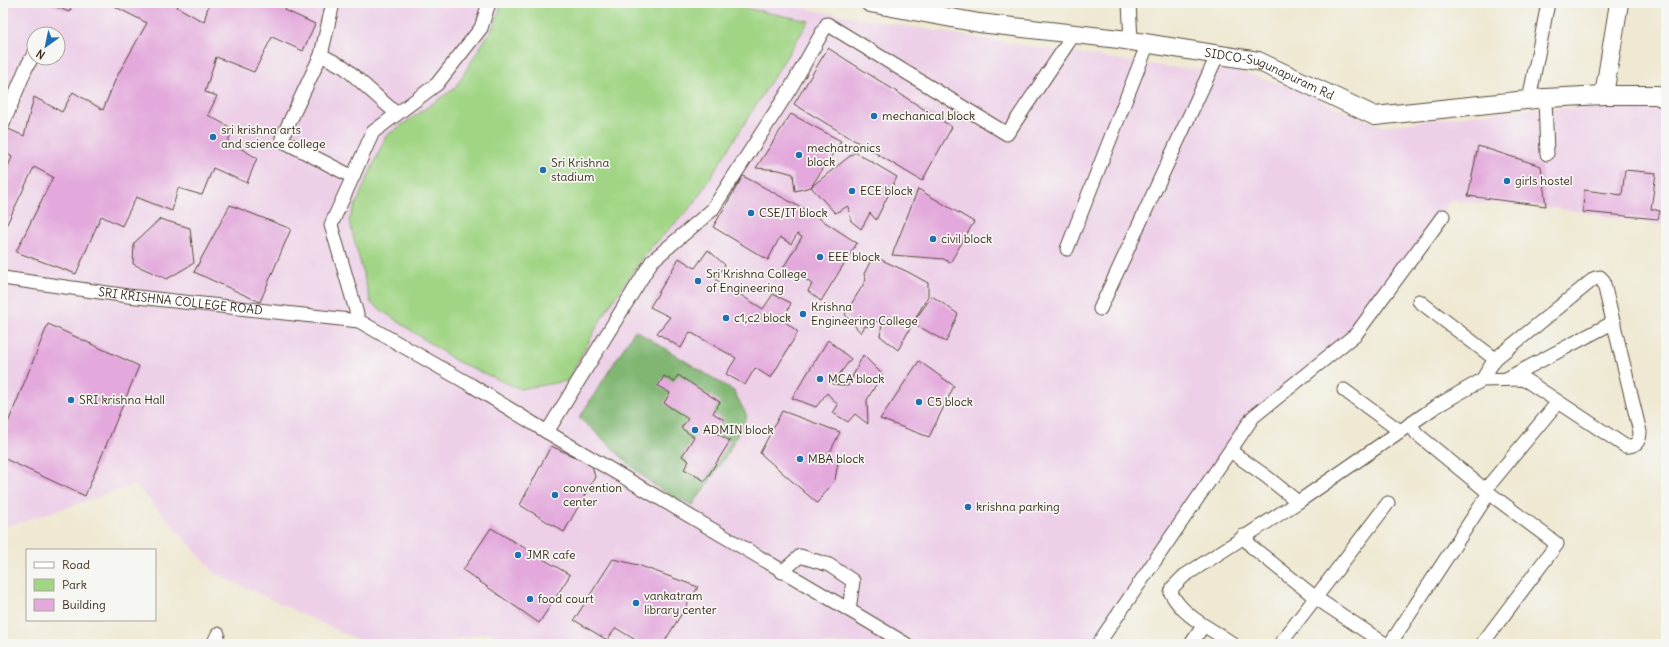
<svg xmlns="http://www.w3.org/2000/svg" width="1669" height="647" font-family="Delius,sans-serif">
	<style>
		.built { fill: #edd0e8; fill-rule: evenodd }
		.green { fill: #a1d585; stroke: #6e8052 }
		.forest { fill: #80b672; stroke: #5e7048 }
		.building { fill: #e3a9dc }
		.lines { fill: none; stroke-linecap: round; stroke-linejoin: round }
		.street-casing { stroke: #564739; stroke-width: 15 }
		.secondary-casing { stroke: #564739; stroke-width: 20 }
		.street { stroke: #fff; stroke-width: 13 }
		.secondary { stroke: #fff; stroke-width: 18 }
		.poi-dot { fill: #1f6fb2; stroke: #f6f6f2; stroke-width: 1.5 }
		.labels { text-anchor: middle; stroke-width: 3.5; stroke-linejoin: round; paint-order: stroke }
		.street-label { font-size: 12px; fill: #3b2a1e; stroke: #f6f6f2 }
		.poi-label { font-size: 12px; fill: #3b2a1e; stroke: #f6f6f2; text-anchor: start }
	</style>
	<rect width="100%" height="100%" fill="#f6f6f2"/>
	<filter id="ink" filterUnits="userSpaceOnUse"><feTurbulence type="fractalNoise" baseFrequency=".025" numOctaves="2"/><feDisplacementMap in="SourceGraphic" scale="8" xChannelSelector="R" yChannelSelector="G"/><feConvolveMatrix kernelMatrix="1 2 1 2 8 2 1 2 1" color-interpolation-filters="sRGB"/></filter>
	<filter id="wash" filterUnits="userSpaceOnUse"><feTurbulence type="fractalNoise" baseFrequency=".012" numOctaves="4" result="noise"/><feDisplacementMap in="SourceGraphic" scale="16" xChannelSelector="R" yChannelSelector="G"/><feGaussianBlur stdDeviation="0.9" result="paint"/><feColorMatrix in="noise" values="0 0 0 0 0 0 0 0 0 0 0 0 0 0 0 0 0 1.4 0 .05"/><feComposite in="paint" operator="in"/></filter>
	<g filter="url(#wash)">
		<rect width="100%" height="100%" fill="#efe9d3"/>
		<path class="built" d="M 3,3 L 772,3 L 995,41 L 1168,67 L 1237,71 L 1300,90 L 1343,111 L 1384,126 L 1521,109 L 1658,106 L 1666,109 L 1666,226 L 1555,208 L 1449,201 L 1361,327 L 1250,415 L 1165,545 L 1091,644 L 510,644 L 488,632 L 438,644 L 366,644 L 215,573 L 136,485 L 8,526 L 3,525 ZM 34,34 L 58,34 L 58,58 L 34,58 Z"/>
		<path class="green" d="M 502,3 L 721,3 L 809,21 L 693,205 L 644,255 L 604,314 L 567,381 L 520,389 L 456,361 L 371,303 L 349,220 L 386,136 L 455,88 L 493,27 Z"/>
		<path class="forest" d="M 635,330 L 734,391 L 747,416 L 729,451 L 693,505 C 685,501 675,499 668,494 C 634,474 609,442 579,418 Z"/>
		<g id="blocks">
			<g class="building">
				<path d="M 47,3 L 74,3 L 69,12 Z"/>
				<path d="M 108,3 L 179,3 L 177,7 L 204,22 L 209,3 L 287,3 L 285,10 L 315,24 L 303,51 L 272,37 L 254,72 L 216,57 L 205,92 L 217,96 L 208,115 L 233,129 L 228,141 L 257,158 L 247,183 L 213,168 L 202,195 L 178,188 L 172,211 L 136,197 L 122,226 L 101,216 L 76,274 L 16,252 L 53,177 L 34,167 L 7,224 L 3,223 L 3,178 L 12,157 L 3,151 L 3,136 L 6,128 L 24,136 L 34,97 L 62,112 L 73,92 L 103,110 L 116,78 L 147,23 Z"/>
				<path d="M 828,48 L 952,127 L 922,181 L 794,104 Z"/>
				<path d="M 791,114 L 841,141 L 811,187 L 855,152 L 897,177 L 876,220 L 870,213 L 861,229 L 851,221 L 848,206 L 835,213 L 811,187 L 795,191 L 793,174 L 779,170 L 756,168 Z"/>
				<path d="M 1478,146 L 1541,166 L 1546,206 L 1468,196 Z"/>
				<path d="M 1625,170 L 1656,173 L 1651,209 L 1660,211 L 1658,219 L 1583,212 L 1584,190 L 1622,195 Z"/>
				<path d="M 743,176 L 811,213 L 857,243 L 821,301 L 808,291 L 812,284 L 798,274 L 795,277 L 783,268 L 802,237 L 797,234 L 791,244 L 780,237 L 768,260 L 713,227 Z"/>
				<path d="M 918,189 L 974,222 L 950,263 L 944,259 L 892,255 Z"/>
				<path d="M 230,205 L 291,229 L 260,302 L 194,272 Z"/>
				<path d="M 160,219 L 190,228 L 194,263 L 167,279 L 133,264 L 134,243 Z"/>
				<path d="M 708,250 L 725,265 L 715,279 L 763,309 L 773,294 L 791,303 L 783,320 L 798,332 L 771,378 L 755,368 L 745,385 L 726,374 L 736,358 L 690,332 L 681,348 L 657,333 L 670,317 L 650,307 L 679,258 L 695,268 Z"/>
				<path d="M 873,256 L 908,272 L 928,283 L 928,296 L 914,321 L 932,296 L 958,314 L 946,342 L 913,323 L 898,350 L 880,336 L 882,324 L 876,321 L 870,327 L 865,326 L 861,333 L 847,317 L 845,314 L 866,280 L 864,274 Z"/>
				<path d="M 48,324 L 139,366 L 85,496 L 3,458 L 3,435 Z"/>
				<path d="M 828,340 L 851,359 L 832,384 L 848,386 L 863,355 L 882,374 L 867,400 L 868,424 L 855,414 L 848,422 L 833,413 L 838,405 L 827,393 L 816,407 L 792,398 Z"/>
				<path d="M 919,361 L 954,386 L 929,437 L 880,419 Z"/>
				<path d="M 678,375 L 720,402 L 713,413 L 724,420 L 716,433 L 730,441 L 705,481 L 684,469 L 689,461 L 682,456 L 694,437 L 681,428 L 688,419 L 664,403 L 670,393 L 658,386 L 664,376 L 674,382 Z"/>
				<path d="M 782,411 L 840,432 L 828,456 L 838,462 L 835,480 L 817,503 L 760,453 Z"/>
				<path d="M 551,446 L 592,465 L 595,477 L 564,532 L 520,505 Z"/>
				<path d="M 491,528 L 570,575 L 539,623 L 463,570 Z"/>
				<path d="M 613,559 L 638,565 L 698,587 L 663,644 L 642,644 L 616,628 L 607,640 L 574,620 Z"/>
			</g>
		</g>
	</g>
	<g filter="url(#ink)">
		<use href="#blocks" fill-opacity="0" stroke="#564739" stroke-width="1"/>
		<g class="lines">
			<defs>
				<g id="street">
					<path d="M 333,3 L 321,55 L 282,138 L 283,141 L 353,177"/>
					<path d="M 489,3 L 481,28 L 437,84 L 373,132 L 331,225 L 359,321 L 471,385 L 547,432 L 652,261 L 712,210 L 790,89 L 827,24 L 1007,134 L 1074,34"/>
					<path d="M 1129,3 L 1131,40"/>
					<path d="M 321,55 L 344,67 L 397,114"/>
					<path d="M 1545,98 L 1547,154"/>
					<path d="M 1529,100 L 1548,3"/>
					<path d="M 3,124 L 26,68 L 34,54"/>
					<path d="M 1067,249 L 1148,43"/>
					<path id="s1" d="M 3,278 L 128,296 L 359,321"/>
					<path d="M 1419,301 L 1495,359"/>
					<path d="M 1100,309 L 1218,54"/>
					<path d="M 1506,379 L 1614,322"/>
					<path d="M 1344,390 L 1400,431"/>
					<path d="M 1410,424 L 1417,434 L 1489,493 L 1557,544 L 1482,644"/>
					<path d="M 547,432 L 849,610 L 853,581 L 829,565 L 800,556 L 782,572"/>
					<path d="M 1236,455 L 1267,477 L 1298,502"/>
					<path d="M 1485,490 L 1558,402"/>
					<path d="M 1243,536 L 1252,547 L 1316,598 L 1385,644"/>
					<path d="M 849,610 L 906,644"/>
					<path d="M 213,644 L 218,634"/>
					<path d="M 1098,644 L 1253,417 L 1356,334 L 1443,216"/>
					<path d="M 1191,644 L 1203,626"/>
					<path d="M 1233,644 C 1211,628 1184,618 1171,593 L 1173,587 L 1184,576 L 1298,502 L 1435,407 L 1482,380 L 1495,359 L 1595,278 L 1600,277 L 1603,280 L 1640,432 C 1640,442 1635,447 1625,446 L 1527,381 L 1520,379 L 1482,380"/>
					<path d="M 1280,644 L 1388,503"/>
					<path d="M 1390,644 L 1489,493"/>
				</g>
				<g id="secondary">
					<path id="s2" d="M 870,3 L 979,23 L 1119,39 L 1258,61 L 1375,116 L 1545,98 L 1604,95 L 1657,95 L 1666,99"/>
					<path d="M 1604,95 L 1619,3"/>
				</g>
			</defs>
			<use href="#street" class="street-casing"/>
			<use href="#secondary" class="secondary-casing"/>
			<use href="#street" class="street"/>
			<use href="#secondary" class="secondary"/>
		</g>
	</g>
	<g class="poi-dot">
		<circle cx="874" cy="116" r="4"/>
		<circle cx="213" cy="137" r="4"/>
		<circle cx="799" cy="155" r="4"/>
		<circle cx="543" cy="170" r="4"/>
		<circle cx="1507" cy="181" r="4"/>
		<circle cx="852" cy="191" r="4"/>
		<circle cx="751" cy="213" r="4"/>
		<circle cx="933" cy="239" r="4"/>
		<circle cx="820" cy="257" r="4"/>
		<circle cx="698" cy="281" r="4"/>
		<circle cx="803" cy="314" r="4"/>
		<circle cx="726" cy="318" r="4"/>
		<circle cx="820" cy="379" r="4"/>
		<circle cx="71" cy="400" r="4"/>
		<circle cx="919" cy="402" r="4"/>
		<circle cx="695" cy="430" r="4"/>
		<circle cx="800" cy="459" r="4"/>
		<circle cx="555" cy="495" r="4"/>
		<circle cx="968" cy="507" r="4"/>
		<circle cx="518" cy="555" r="4"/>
		<circle cx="530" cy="599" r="4"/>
		<circle cx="636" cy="603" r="4"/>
	</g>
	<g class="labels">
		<g class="street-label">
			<text dy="4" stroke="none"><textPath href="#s2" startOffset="407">SIDCO-Sugunapuram Rd</textPath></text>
			<text dy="4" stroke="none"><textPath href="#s1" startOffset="179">SRI KRISHNA COLLEGE ROAD</textPath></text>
		</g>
		<g class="poi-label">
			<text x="882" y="120">mechanical block</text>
			<text x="221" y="134">sri krishna arts<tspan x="221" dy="14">and science college</tspan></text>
			<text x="807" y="152">mechatronics<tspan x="807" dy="14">block</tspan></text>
			<text x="551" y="167">Sri Krishna<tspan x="551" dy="14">stadium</tspan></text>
			<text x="1515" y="185">girls hostel</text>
			<text x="860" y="195">ECE block</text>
			<text x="759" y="217">CSE/IT block</text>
			<text x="941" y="243">civil block</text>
			<text x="828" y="261">EEE block</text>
			<text x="706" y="278">Sri Krishna College<tspan x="706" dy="14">of Engineering</tspan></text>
			<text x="811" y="311">Krishna<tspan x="811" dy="14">Engineering College</tspan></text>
			<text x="734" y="322">c1,c2 block</text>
			<text x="828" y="383">MCA block</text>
			<text x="79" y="404">SRI krishna Hall</text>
			<text x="927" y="406">C5 block</text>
			<text x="703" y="434">ADMIN block</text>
			<text x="808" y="463">MBA block</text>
			<text x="563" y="492">convention<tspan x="563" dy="14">center</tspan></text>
			<text x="976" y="511">krishna parking</text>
			<text x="526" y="559">JMR cafe</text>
			<text x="644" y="600">vankatram<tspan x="644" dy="14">library center</tspan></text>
			<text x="538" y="603">food court</text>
		</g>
	</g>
	<rect width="1669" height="647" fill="none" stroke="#f6f6f2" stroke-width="16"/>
	<rect x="26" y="549" width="130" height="72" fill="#f6f6f2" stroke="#aba49d"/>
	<rect x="34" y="562" width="20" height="6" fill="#ffffff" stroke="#aba49d"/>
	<text x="62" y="569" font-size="12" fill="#3b2a1e">Road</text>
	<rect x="34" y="579" width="20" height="12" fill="#a1d585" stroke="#aba49d"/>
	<text x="62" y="589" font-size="12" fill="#3b2a1e">Park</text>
	<rect x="34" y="599" width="20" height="12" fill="#e3a9dc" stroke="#aba49d"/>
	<text x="62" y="609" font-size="12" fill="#3b2a1e">Building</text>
	<g transform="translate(46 46) rotate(213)"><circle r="19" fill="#f6f6f2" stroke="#aba49d"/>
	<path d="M0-3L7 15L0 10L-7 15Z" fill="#1f6fb2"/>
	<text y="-6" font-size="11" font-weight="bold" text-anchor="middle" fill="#3b2a1e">N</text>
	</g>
</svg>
